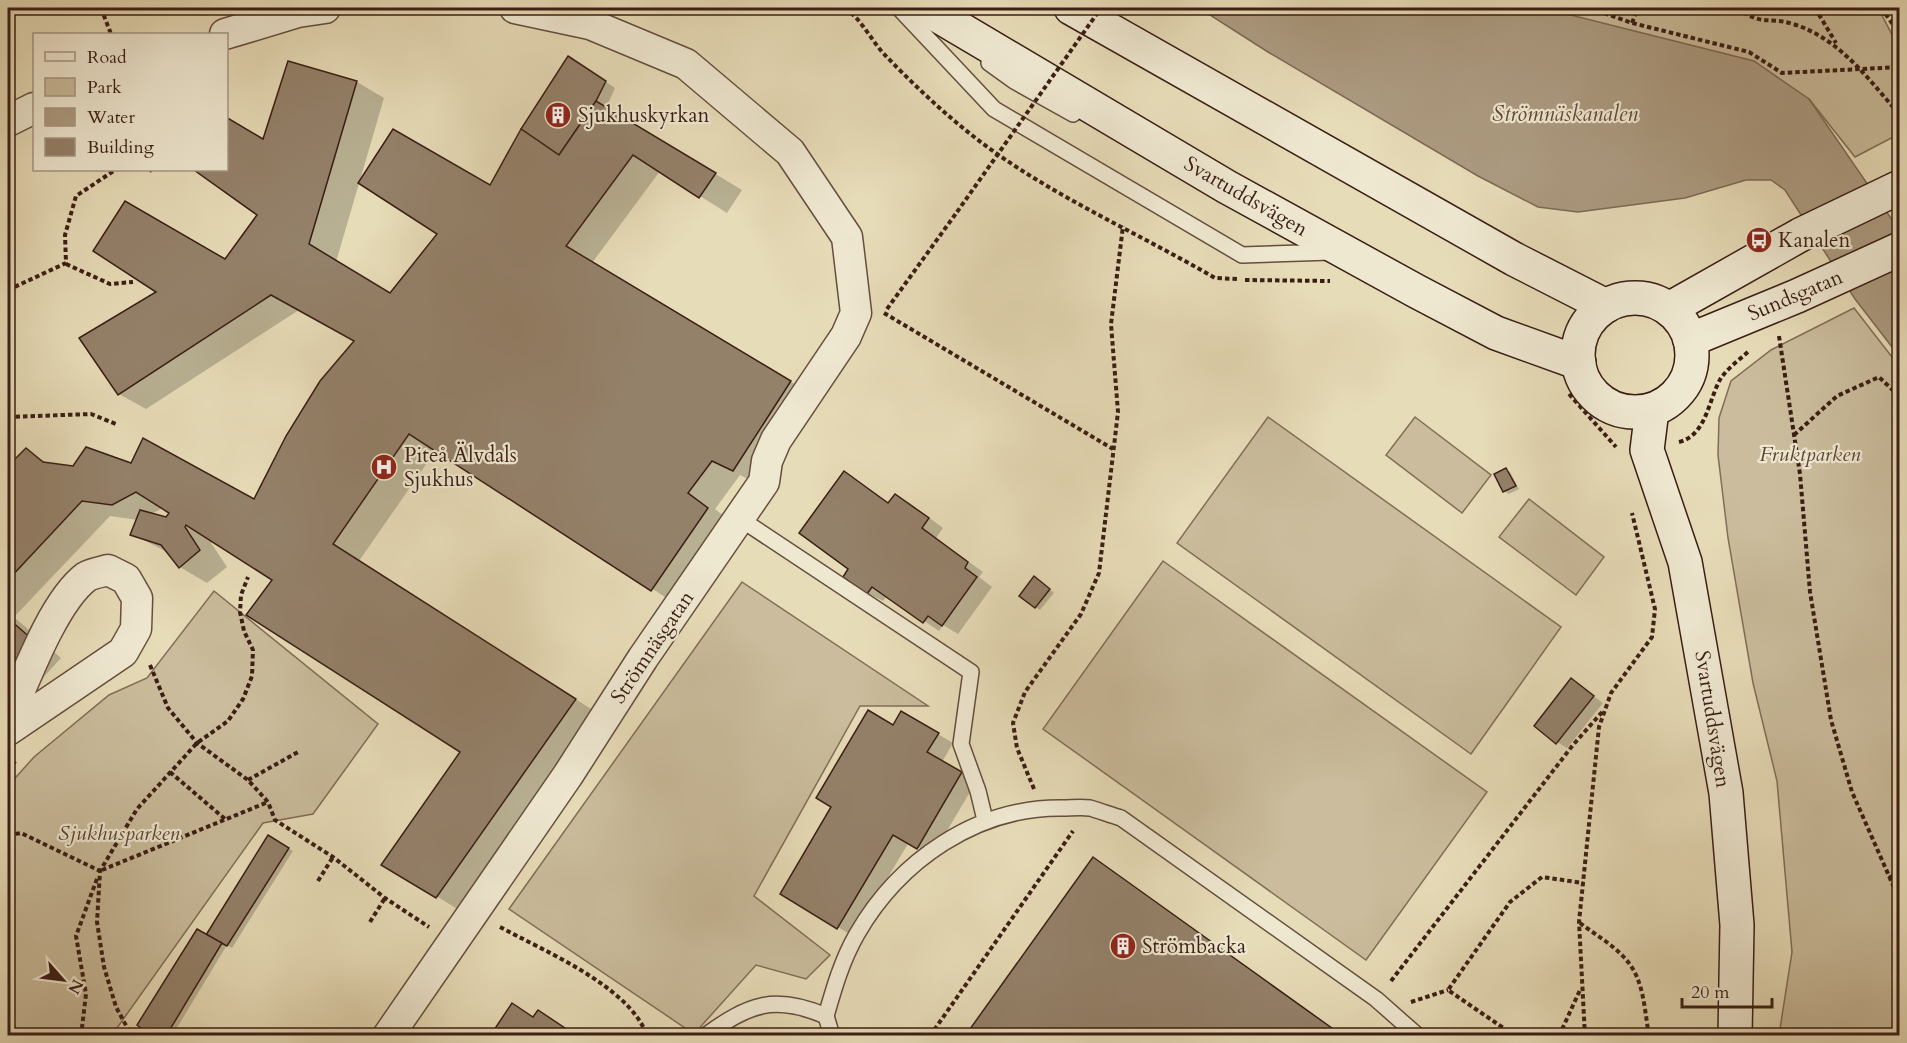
<svg xmlns="http://www.w3.org/2000/svg" width="1907" height="1043" font-family="Cardo,serif">
	<style>
		.green { fill: #cabc9c; stroke: #826d58; stroke-width: 1.5 }
		.water { fill: #ac9b81; stroke: #7e6956; stroke-width: 1.5 }
		.shadow { fill: #0003; fill-rule: evenodd }
		.building { fill: #94816a; stroke: #3a1e15; stroke-width: 1.5 }
		.lines { fill: none; stroke-linecap: round; stroke-linejoin: round }
		.lane-casing { stroke: #654e3e; stroke-width: 18 }
		.street-casing { stroke: #654e3e; stroke-width: 33 }
		.secondary-casing { stroke: #3a1e15; stroke-width: 36 }
		.path { stroke: #3a1e15; stroke-width: 4; stroke-dasharray: 4.5 3; stroke-linecap: butt }
		.lane { stroke: #efe8d1; stroke-width: 15 }
		.street { stroke: #efe8d1; stroke-width: 30 }
		.secondary { stroke: #efe8d1; stroke-width: 33 }
		.path-bridge { stroke: #3a1e15; stroke-width: 4; stroke-dasharray: 4.5 3; stroke-linecap: butt }
		.labels { text-anchor: middle; stroke-width: 4.5; stroke-linejoin: round; paint-order: stroke }
		.poi-label { font-size: 21px; fill: #3a1e15; stroke: #efe8d1; text-anchor: start }
		.street-label { font-size: 21px; fill: #3a1e15; stroke: #efe8d1 }
		.park-label { font-size: 21px; font-style: italic; fill: #5e4637; stroke: #efe8d1 }
		.water-label { font-size: 22px; font-style: italic; fill: #624a3b; stroke: #efe8d1 }
	</style>
	<rect width="100%" height="100%" fill="#e7dcb8"/>
	<filter id="stains"><feTurbulence type="fractalNoise" baseFrequency=".00333" numOctaves="4"/><feColorMatrix values="0 0 0 0 .2 0 0 0 0 .09 0 0 0 0 .02 0 0 0 .5 -.17"/></filter>
	<radialGradient id="worn" r=".72"><stop offset=".6" stop-color="#630" stop-opacity="0"/><stop offset="1" stop-color="#630" stop-opacity=".3"/></radialGradient>
	<g class="green">
		<path d="M 1540,8 L 1878,8 L 1899,48 L 1899,134 L 1855,157 L 1809,99 Z"/>
		<path d="M 1854,308 L 1899,366 L 1899,1035 L 1779,1035 L 1792,952 L 1777,781 L 1753,683 L 1728,538 L 1718,455 L 1719,418 L 1731,381 L 1771,350 Z"/>
		<path d="M 1268,417 L 1561,627 L 1471,754 L 1177,543 Z"/>
		<path d="M 1415,417 L 1491,475 L 1462,513 L 1386,455 Z"/>
		<path d="M 1529,499 L 1604,557 L 1576,595 L 1499,537 Z"/>
		<path d="M 1163,561 L 1487,792 L 1366,960 L 1043,729 Z"/>
		<path d="M 742,582 L 928,706 L 860,706 L 754,896 L 830,955 L 806,979 L 756,965 L 694,1034 L 509,909 Z"/>
		<path d="M 214,591 L 378,724 L 313,814 L 263,823 L 112,1035 L 8,1035 L 8,786 L 34,757 L 109,695 L 147,678 Z"/>
	</g>
	<path class="water" d="M 1199,8 L 1543,8 L 1754,61 L 1809,99 L 1899,230 L 1899,356 L 1855,299 L 1785,190 L 1771,180 L 1746,180 L 1685,198 L 1578,212 L 1538,207 L 1478,176 L 1268,52 Z"/>
	<g class="shadow">
		<path d="M 289,62 L 357,82 L 384,98 L 336,262 L 391,294 L 491,187 L 578,63 L 615,88 L 606,108 L 742,190 L 727,213 L 660,171 L 592,263 L 818,398 L 761,486 L 740,475 L 715,509 L 734,524 L 679,606 L 436,450 L 359,561 L 602,716 L 464,913 L 384,864 L 462,752 L 274,579 L 214,540 L 211,543 L 227,567 L 207,583 L 180,567 L 169,553 L 132,534 L 138,520 L 110,516 L 14,617 L 61,658 L 20,703 L 8,696 L 8,468 L 26,450 L 51,465 L 74,468 L 132,464 L 255,501 L 356,341 L 299,310 L 146,409 L 119,394 L 226,261 L 259,215 L 197,170 L 226,170 L 264,140 ZM 163,508 L 171,513 L 167,519 L 151,514 Z"/>
		<path d="M 1506,470 L 1510,472 L 1519,489 L 1509,494 L 1504,491 Z"/>
		<path d="M 844,473 L 890,503 L 896,495 L 911,504 L 943,528 L 936,538 L 983,572 L 979,577 L 992,587 L 958,634 L 943,625 L 939,631 L 887,596 L 883,601 L 867,593 L 850,569 Z"/>
		<path d="M 1039,581 L 1054,593 L 1040,610 L 1035,607 Z"/>
		<path d="M 1571,680 L 1603,703 L 1567,748 L 1557,742 Z"/>
		<path d="M 902,713 L 953,743 L 942,762 L 976,782 L 932,856 L 909,842 L 853,936 L 782,894 Z"/>
		<path d="M 268,837 L 293,851 L 232,948 L 227,945 L 172,1036 L 154,1036 L 207,936 Z"/>
		<path d="M 1093,859 L 1108,868 L 1343,1036 L 967,1036 Z"/>
		<path d="M 513,1005 L 534,1018 L 553,1020 L 576,1036 L 492,1036 Z"/>
	</g>
	<g class="building">
		<path d="M 568,56 L 606,81 L 596,101 L 559,155 L 521,129 Z"/>
		<path d="M 288,61 L 357,81 L 309,244 L 390,293 L 437,234 L 358,183 L 393,129 L 490,185 L 521,129 L 559,155 L 596,101 L 716,173 L 699,198 L 633,155 L 566,246 L 791,381 L 733,471 L 712,461 L 688,493 L 708,508 L 651,591 L 409,434 L 333,544 L 576,699 L 436,898 L 381,865 L 460,752 L 246,615 L 272,580 L 186,525 L 185,527 L 200,550 L 179,568 L 161,545 L 130,535 L 140,510 L 166,517 L 169,513 L 136,492 L 112,505 L 82,501 L 8,580 L 8,466 L 26,448 L 43,462 L 73,466 L 86,447 L 131,463 L 143,438 L 254,499 L 286,436 L 320,381 L 354,341 L 271,295 L 118,395 L 79,338 L 156,292 L 93,251 L 125,201 L 225,259 L 257,215 L 194,170 L 226,170 L 226,117 L 263,139 Z"/>
		<path d="M 1506,468 L 1516,486 L 1503,492 L 1494,474 Z"/>
		<path d="M 844,471 L 888,503 L 895,494 L 929,518 L 922,528 L 968,562 L 965,568 L 977,577 L 942,626 L 928,616 L 923,623 L 872,587 L 867,594 L 843,577 L 848,569 L 799,533 Z"/>
		<path d="M 1034,576 L 1050,589 L 1035,608 L 1019,596 Z"/>
		<path d="M 8,618 L 34,641 L 8,671 Z"/>
		<path d="M 1571,678 L 1594,696 L 1556,744 L 1534,726 Z"/>
		<path d="M 868,710 L 893,725 L 901,711 L 939,733 L 927,752 L 962,772 L 917,849 L 893,835 L 837,929 L 780,894 L 831,807 L 816,798 Z"/>
		<path d="M 268,835 L 289,848 L 227,946 L 206,935 Z"/>
		<path d="M 1093,857 L 1343,1036 L 965,1036 Z"/>
		<path d="M 197,929 L 222,943 L 166,1036 L 152,1036 L 137,1025 Z"/>
		<path d="M 512,1003 L 533,1017 L 538,1010 L 568,1030 L 566,1036 L 490,1036 Z"/>
	</g>
	<g class="lines">
		<defs>
			<g id="lane">
				<path d="M 899,8 L 994,109 L 1242,255 L 1331,252"/>
				<path d="M 989,63 L 1014,81 L 1073,114"/>
				<path d="M 739,518 L 971,672 L 961,744 L 978,791 L 985,820"/>
				<path d="M 826,1016 L 832,1036"/>
				<path d="M 705,1036 C 749,1004 774,994 826,1016 C 834,988 842,960 857,934 C 899,861 976,807 1062,808 C 1071,808 1081,807 1090,808 C 1100,811 1111,815 1121,818 L 1376,999 L 1418,1036"/>
			</g>
			<g id="street">
				<path d="M 225,34 L 298,12 L 325,8"/>
				<path d="M 8,121 L 34,108"/>
				<path d="M 8,718 C 25,680 53,602 86,577 C 92,573 102,572 108,570 L 126,579 L 137,598 L 136,629 L 123,652 L 8,730"/>
				<path d="M 388,1036 L 568,775 L 643,658 L 764,482 L 767,461 L 776,440 L 846,336 L 856,313 L 847,237 L 790,152 L 686,64 L 590,24 L 515,8"/>
			</g>
			<g id="secondary">
				<path d="M 925,8 L 1227,187 L 1416,291 L 1496,333 L 1579,363"/>
				<path d="M 1071,8 L 1514,259 L 1606,306"/>
				<circle cx="1635" cy="355" r="57"/>
				<path d="M 1669,309 L 1800,235 L 1900,187"/>
				<path d="M 1690,340 L 1797,296 L 1900,249"/>
				<path d="M 1652,410 L 1647,450 L 1685,562 L 1726,793 L 1737,925 L 1735,1036"/>
			</g>
		</defs>
		<use href="#lane" class="lane-casing"/>
		<use href="#street" class="street-casing"/>
		<use href="#secondary" class="secondary-casing"/>
		<g class="path">
			<path d="M 101,8 L 111,34"/>
			<path d="M 845,8 C 861,19 870,38 883,53 C 908,79 935,105 963,128 C 1038,190 1131,229 1215,278 L 1237,279"/>
			<path d="M 1590,8 L 1632,23 L 1749,52 L 1782,73 L 1900,67"/>
			<path d="M 1737,8 C 1764,27 1767,16 1793,24 C 1838,38 1864,74 1894,108 L 1900,121"/>
			<path d="M 1815,8 L 1836,43"/>
			<path d="M 1881,8 L 1900,34"/>
			<path d="M 1632,23 L 1638,8"/>
			<path d="M 150,170 L 152,171"/>
			<path d="M 66,264 L 110,284 L 133,282"/>
			<path d="M 1245,280 L 1330,281"/>
			<path d="M 8,290 L 66,263 L 65,235 L 76,196 L 115,170"/>
			<path d="M 887,309 L 957,212"/>
			<path d="M 884,313 L 1113,449"/>
			<path d="M 1779,336 L 1800,474 L 1810,592 L 1831,720 L 1852,792 L 1900,901"/>
			<path d="M 1569,394 L 1616,447"/>
			<path d="M 8,417 L 91,414 L 116,424"/>
			<path d="M 1794,435 L 1837,396 L 1879,377 L 1900,397"/>
			<path d="M 1679,442 C 1707,435 1708,400 1721,378 C 1728,368 1739,360 1748,352"/>
			<path d="M 150,665 L 168,708 L 197,743 L 248,780 L 268,802 L 275,820 L 333,857 L 385,898 L 429,927"/>
			<path d="M 8,771 L 16,760"/>
			<path d="M 170,772 L 225,819"/>
			<path d="M 248,780 L 298,752"/>
			<path d="M 1034,789 L 1017,748 L 1013,723 L 1025,692 L 1081,614 L 1099,573 L 1118,412 L 1111,324 L 1123,226"/>
			<path d="M 8,835 L 21,833 L 100,871"/>
			<path d="M 102,870 L 268,802"/>
			<path d="M 1889,878 L 1900,872"/>
			<path d="M 318,881 L 333,857"/>
			<path d="M 370,922 L 385,898"/>
			<path d="M 1580,923 C 1597,936 1619,948 1631,966 C 1644,985 1645,1013 1649,1036"/>
			<path d="M 500,927 C 544,951 631,987 647,1036"/>
			<path d="M 1391,981 L 1573,745 L 1603,711"/>
			<path d="M 1411,1002 L 1448,990"/>
			<path d="M 81,1036 L 86,994 L 76,936 L 98,876"/>
			<path d="M 101,1036 L 129,1031"/>
			<path d="M 136,1036 L 129,1031 L 116,1007 L 104,967 L 97,922 L 100,871 L 137,809 L 197,743 L 228,721 L 243,699 L 252,676 L 253,650 L 244,631 L 240,612 L 241,595 L 248,577"/>
			<path d="M 930,1036 L 1073,831"/>
			<path d="M 1515,1036 L 1448,990 L 1510,902 L 1542,877 L 1583,883"/>
			<path d="M 1559,1036 L 1580,990"/>
			<path d="M 1585,1036 L 1579,922 L 1599,727 L 1611,693 L 1652,637 L 1655,609 L 1632,513"/>
		</g>
		<use href="#lane" class="lane"/>
		<use href="#street" class="street"/>
		<use href="#secondary" class="secondary"/>
		<path class="path-bridge" d="M 957,212 L 1101,8"/>
	</g>
	<defs>
		<symbol id="building-disc" viewBox="-11 -11 22 22"><circle r="9.5" fill="#8f2418" stroke="#efe8d1"/><path d="M-4-6H4V6H1V3H-1V6H-4ZM-2.5-4.3h1.7v1.8h-1.7ZM.8-4.3h1.7v1.8H.8ZM-2.5-1h1.7V.8h-1.7ZM.8-1h1.7V.8H.8Z" fill="#fff"/></symbol>
		<symbol id="bus-disc" viewBox="-11 -11 22 22"><circle r="9.5" fill="#8f2418" stroke="#efe8d1"/><path d="M-5-6H5V4H4V6H2V4H-2V6H-4V4H-5ZM-3.5-4V0h7V-4ZM-3.5 1.2v1.5H-2V1.2ZM2 1.2v1.5H3.5V1.2Z" fill="#fff"/></symbol>
		<symbol id="hospital-disc" viewBox="-11 -11 22 22"><circle r="9.5" fill="#8f2418" stroke="#efe8d1"/><path d="M-5-5h3v3.5h4V-5h3V5h-3V1.5h-4V5h-3Z" fill="#fff"/></symbol>
	</defs>
	<g fill-rule="evenodd">
		<use href="#building-disc" x="543" y="100" width="30" height="30"/>
		<use href="#bus-disc" x="1744" y="225" width="30" height="30"/>
		<use href="#hospital-disc" x="369" y="452" width="30" height="30"/>
		<use href="#building-disc" x="1108" y="931" width="30" height="30"/>
	</g>
	<g class="labels">
		<g class="poi-label">
			<text x="578" y="122">Sjukhuskyrkan</text>
			<text x="1778" y="247">Kanalen</text>
			<text x="404" y="462">Piteå Älvdals<tspan x="404" dy="24">Sjukhus</tspan></text>
			<text x="1142" y="953">Strömbacka</text>
		</g>
		<g class="street-label">
			<text transform="translate(1246 196) rotate(30)" y="7">Svartuddsvägen</text>
			<text transform="translate(1795 295) rotate(-23)" y="7">Sundsgatan</text>
			<text transform="translate(652 647) rotate(-56)" y="7">Strömnäsgatan</text>
			<text transform="translate(1713 719) rotate(81)" y="7">Svartuddsvägen</text>
		</g>
		<g class="park-label">
			<text x="1810" y="461">Fruktparken</text>
			<text x="119" y="840">Sjukhusparken</text>
		</g>
		<g class="water-label">
			<text x="1565" y="121">Strömnäskanalen</text>
		</g>
	</g>
	<rect width="1907" height="1043" fill="none" stroke="#e7dcb8" stroke-width="30"/>
	<rect x="9" y="9" width="1889" height="1025" fill="none" stroke="#3a1e15" stroke-width="3"/>
	<rect x="15" y="15" width="1877" height="1013" fill="none" stroke="#3a1e15" stroke-width="1.5"/>
	<rect x="33" y="33" width="195" height="138" fill="#efe8d1" stroke="#a79786" stroke-width="1.5"/>
	<rect x="45" y="52" width="30" height="9" fill="#efe8d1" stroke="#a79786" stroke-width="1.5"/>
	<text x="87" y="63" font-size="18" fill="#3a1e15">Road</text>
	<rect x="45" y="78" width="30" height="18" fill="#cabc9c" stroke="#a79786" stroke-width="1.5"/>
	<text x="87" y="93" font-size="18" fill="#3a1e15">Park</text>
	<rect x="45" y="108" width="30" height="18" fill="#ac9b81" stroke="#a79786" stroke-width="1.5"/>
	<text x="87" y="123" font-size="18" fill="#3a1e15">Water</text>
	<rect x="45" y="138" width="30" height="18" fill="#94816a" stroke="#a79786" stroke-width="1.5"/>
	<text x="87" y="153" font-size="18" fill="#3a1e15">Building</text>
	<g transform="translate(63 980) rotate(118)" stroke="#efe8d1" stroke-width="4.5" paint-order="stroke">
	<path d="M0-4.5L10 22L0 15L-10 22Z" fill="#3a1e15"/>
	<text y="-9" font-size="16" font-weight="bold" text-anchor="middle" fill="#3a1e15">N</text>
	</g>
	<path d="M1682 998v9h90v-9" fill="none" stroke="#3a1e15" stroke-width="3"/>
	<text x="1691" y="998" font-size="18" fill="#3a1e15" stroke="#efe8d1" stroke-width="4.5" paint-order="stroke">20 m</text>
	<rect width="100%" height="100%" filter="url(#stains)"/>
	<rect width="100%" height="100%" fill="url(#worn)"/>
</svg>
